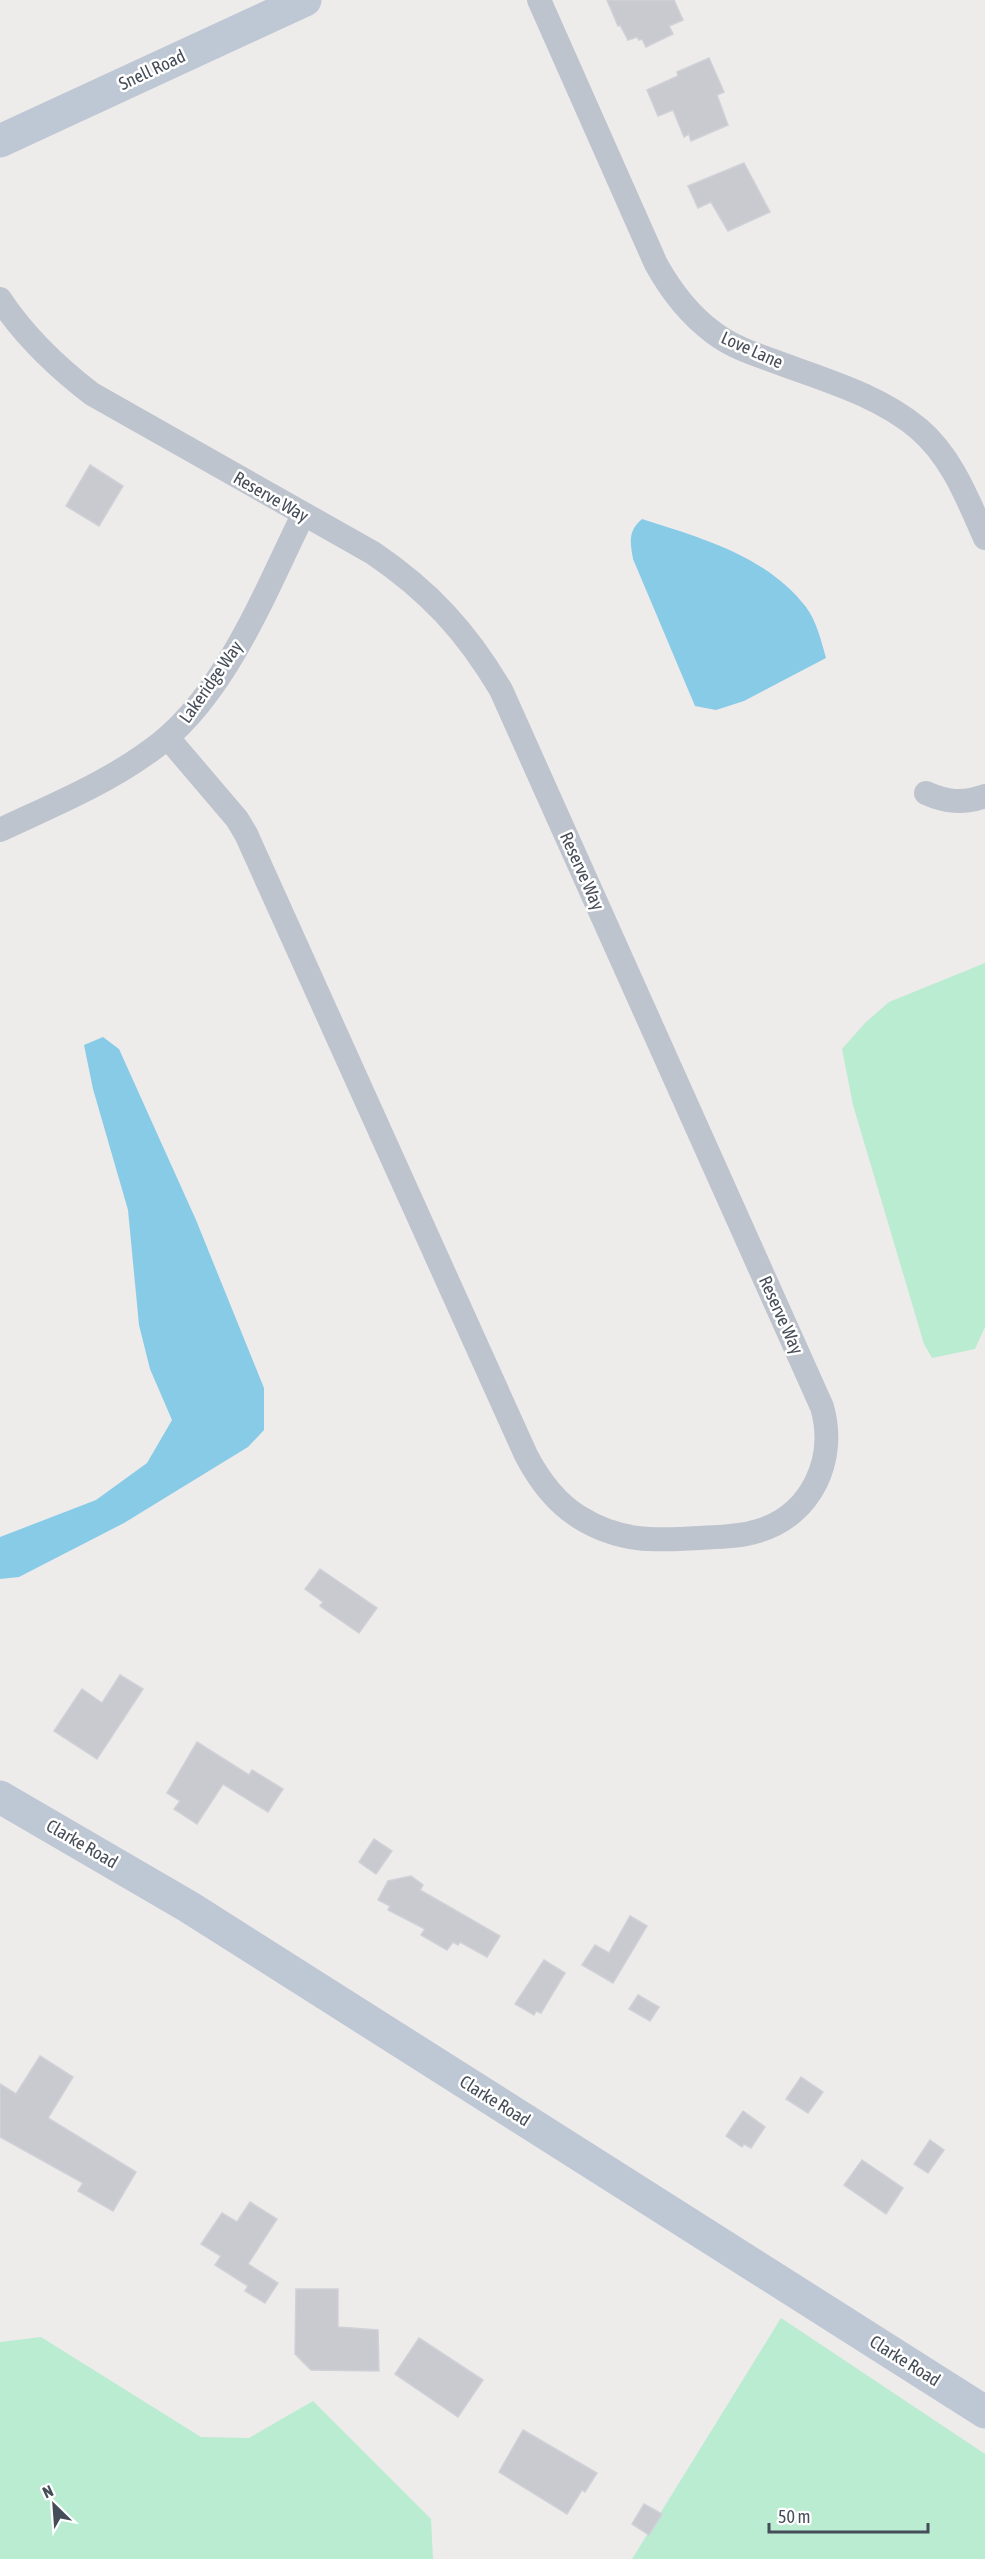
<svg xmlns="http://www.w3.org/2000/svg" width="985" height="2559" font-family="'Asap Condensed',sans-serif">
	<style>
		.green { fill: #baecd1 }
		.water { fill: #88cbe7 }
		.building { fill: #c8cad0; stroke: #cfd1d7; stroke-width: 1.5 }
		.lines { fill: none; stroke-linecap: round; stroke-linejoin: round }
		.street { stroke: #bdc4cd; stroke-width: 24 }
		.secondary { stroke: #bec7d4; stroke-width: 33 }
		.labels { text-anchor: middle; stroke-width: 5; stroke-linejoin: round; paint-order: stroke }
		.street-label { font-size: 18px; fill: #454d58; stroke: #fff }
	</style>
	<rect width="100%" height="100%" fill="#eeebeb"/>
	<g class="green">
		<path d="M 985,963 L 985,1327 L 975,1349 L 932,1358 L 924,1344 L 853,1105 L 842,1049 L 865,1023 L 889,1002 Z"/>
		<path d="M 781,2318 L 985,2454 L 985,2559 L 632,2559 Z"/>
		<path d="M 41,2337 L 201,2437 L 249,2438 L 313,2401 L 431,2519 L 433,2559 L 0,2559 L 0,2342 Z"/>
	</g>
	<g class="water">
		<path d="M 642,519 C 701,538 767,556 806,607 C 817,622 821,641 826,658 L 744,701 L 716,710 L 695,706 L 633,559 C 630,541 628,531 642,519 Z"/>
		<path d="M 103,1037 L 119,1049 L 196,1220 L 264,1388 L 264,1430 L 248,1447 L 124,1523 L 19,1577 L 0,1579 L 0,1537 L 96,1500 L 147,1463 L 172,1420 L 150,1369 L 139,1325 L 128,1210 L 93,1089 L 84,1045 Z"/>
	</g>
	<g class="building">
		<path d="M 607,0 L 674,0 L 683,20 L 669,26 L 673,34 L 646,47 L 642,39 L 639,40 L 637,37 L 628,40 L 620,25 L 618,26 Z"/>
		<path d="M 709,58 L 724,92 L 717,95 L 728,125 L 691,141 L 689,134 L 684,137 L 673,110 L 658,116 L 647,90 L 678,76 L 677,72 Z"/>
		<path d="M 744,163 L 770,212 L 728,231 L 711,202 L 698,208 L 688,186 Z"/>
		<path d="M 90,465 L 123,486 L 99,526 L 66,506 Z"/>
		<path d="M 320,1569 L 377,1608 L 359,1633 L 320,1606 L 323,1602 L 305,1589 Z"/>
		<path d="M 120,1675 L 143,1689 L 97,1759 L 54,1731 L 82,1689 L 102,1703 Z"/>
		<path d="M 197,1742 L 249,1775 L 252,1770 L 283,1789 L 268,1812 L 223,1784 L 197,1824 L 174,1809 L 180,1801 L 167,1793 Z"/>
		<path d="M 374,1839 L 392,1851 L 376,1874 L 359,1862 Z"/>
		<path d="M 411,1876 L 423,1885 L 420,1890 L 500,1936 L 487,1957 L 460,1942 L 458,1945 L 453,1942 L 447,1950 L 421,1935 L 425,1929 L 388,1910 L 390,1906 L 378,1900 L 388,1881 Z"/>
		<path d="M 630,1916 L 647,1926 L 613,1983 L 582,1965 L 595,1945 L 609,1953 Z"/>
		<path d="M 544,1960 L 565,1973 L 541,2013 L 536,2011 L 534,2015 L 515,2004 Z"/>
		<path d="M 638,1995 L 659,2007 L 650,2021 L 629,2009 Z"/>
		<path d="M 40,2056 L 73,2077 L 48,2118 L 136,2172 L 113,2211 L 78,2191 L 83,2183 L 0,2137 L 0,2084 L 16,2094 Z"/>
		<path d="M 801,2077 L 823,2092 L 808,2113 L 786,2099 Z"/>
		<path d="M 743,2111 L 765,2127 L 751,2148 L 744,2144 L 742,2147 L 726,2136 Z"/>
		<path d="M 930,2140 L 944,2150 L 928,2173 L 914,2164 Z"/>
		<path d="M 862,2160 L 903,2188 L 886,2214 L 844,2185 Z"/>
		<path d="M 250,2202 L 277,2219 L 248,2264 L 278,2283 L 265,2303 L 245,2291 L 248,2286 L 215,2265 L 221,2256 L 201,2244 L 222,2213 L 237,2222 Z"/>
		<path d="M 296,2289 L 338,2289 L 338,2327 L 378,2330 L 379,2371 L 311,2370 L 295,2354 Z"/>
		<path d="M 419,2338 L 483,2380 L 458,2417 L 395,2374 Z"/>
		<path d="M 523,2430 L 597,2473 L 585,2492 L 582,2490 L 567,2514 L 499,2472 Z"/>
		<path d="M 644,2504 L 662,2514 L 649,2535 L 632,2524 Z"/>
	</g>
	<g class="lines">
		<g class="street">
			<path d="M 539,0 L 656,264 C 671,291 688,314 714,333 C 731,346 751,353 771,360 C 821,379 878,394 919,429 C 952,457 968,500 985,538"/>
			<path d="M 0,299 C 25,337 57,367 92,394 L 373,553 C 429,591 466,631 501,690 L 822,1407 C 837,1459 812,1515 758,1531 C 739,1537 718,1537 699,1538 C 654,1541 619,1542 579,1517 C 555,1502 539,1480 526,1455 L 246,834 L 237,819 L 168,738"/>
			<path d="M 926,793 C 946,802 963,804 985,796"/>
			<path d="M 0,830 C 51,806 105,784 150,751 C 224,699 264,594 303,515"/>
		</g>
		<g class="secondary">
			<path d="M 0,141 L 305,0"/>
			<path d="M 0,1797 L 189,1907 L 985,2412"/>
		</g>
	</g>
	<g class="labels">
		<g class="street-label">
			<text transform="translate(152 70) rotate(-25)" y="6">Snell Road</text>
			<text transform="translate(752 350) rotate(24)" y="6">Love Lane</text>
			<text transform="translate(271 497) rotate(30)" y="6">Reserve Way</text>
			<text transform="translate(211 682) rotate(-55)" y="6">Lakeridge Way</text>
			<text transform="translate(582 871) rotate(66)" y="6">Reserve Way</text>
			<text transform="translate(781 1315) rotate(66)" y="6">Reserve Way</text>
			<text transform="translate(82 1844) rotate(30)" y="6">Clarke Road</text>
			<text transform="translate(495 2101) rotate(32)" y="6">Clarke Road</text>
			<text transform="translate(905 2361) rotate(32)" y="6">Clarke Road</text>
		</g>
	</g>
	<g transform="translate(54 2505) rotate(335)" stroke="#ffffff" stroke-width="4.5" paint-order="stroke">
	<path d="M0-4.5L10 22L0 15L-10 22Z" fill="#454d58"/>
	<text y="-9" font-size="16" font-weight="bold" text-anchor="middle" fill="#454d58">N</text>
	</g>
	<path d="M769 2523v9h159v-9" fill="none" stroke="#454d58" stroke-width="3"/>
	<text x="778" y="2523" font-size="18" fill="#454d58" stroke="#ffffff" stroke-width="4.5" paint-order="stroke">50 m</text>
</svg>
